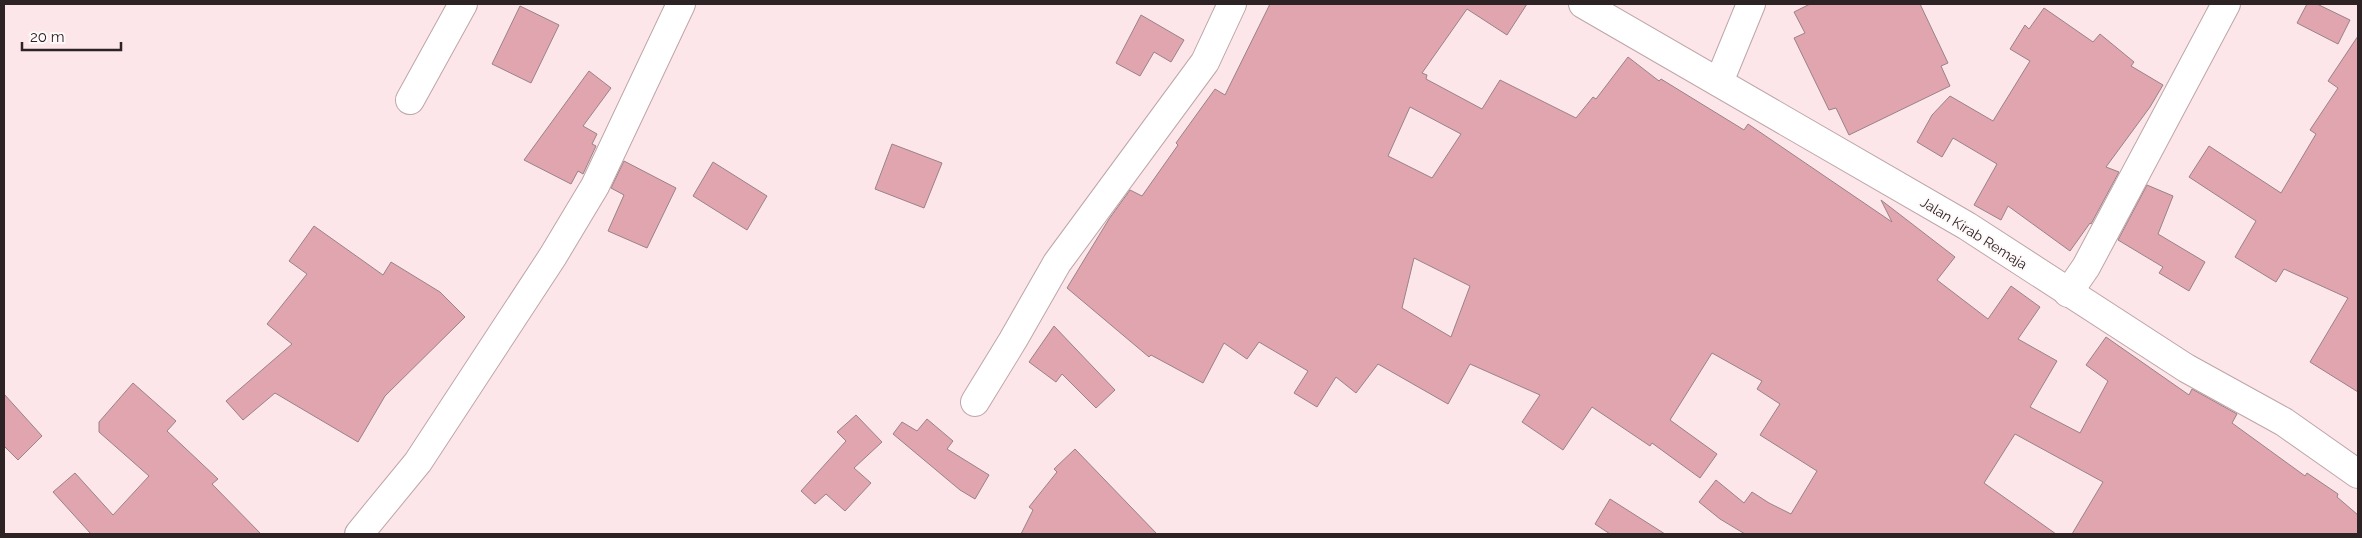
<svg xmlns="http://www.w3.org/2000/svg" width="2362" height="538" font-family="Raleway,sans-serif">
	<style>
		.building { fill: #e0a5af; stroke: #9a8286; fill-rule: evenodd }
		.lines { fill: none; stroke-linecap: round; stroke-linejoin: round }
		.minor-casing { stroke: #bea5a8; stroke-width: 30 }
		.tertiary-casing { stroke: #bea5a8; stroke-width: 30 }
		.minor { stroke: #fff; stroke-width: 28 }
		.tertiary { stroke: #fff; stroke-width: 28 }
		.labels { text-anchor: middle; stroke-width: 4; stroke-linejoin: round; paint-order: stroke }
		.street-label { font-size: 14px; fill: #2d2325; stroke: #fef8f9 }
	</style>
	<rect width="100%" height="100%" fill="#fce6ea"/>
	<g class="building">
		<path d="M 1270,4 L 1527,4 L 1507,35 L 1467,9 L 1422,73 L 1427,75 L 1426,79 L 1482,109 L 1500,80 L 1576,118 L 1593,97 L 1596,99 L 1628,57 L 1659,81 L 1661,79 L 1744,130 L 1748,124 L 1892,222 L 1881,200 L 1955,257 L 1937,280 L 1988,319 L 2011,286 L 2040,307 L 2018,339 L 2057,361 L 2030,407 L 2080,433 L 2108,381 L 2086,365 L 2106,337 L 2189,395 L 2192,389 L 2237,414 L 2232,423 L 2305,476 L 2307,473 L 2338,494 L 2337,497 L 2358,515 L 2358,534 L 2072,534 L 2103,482 L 2015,434 L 1984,483 L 2056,534 L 1745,534 L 1720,519 L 1699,502 L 1716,480 L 1744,503 L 1752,492 L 1769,503 L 1791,514 L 1817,471 L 1760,435 L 1780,404 L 1757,389 L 1762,381 L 1712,353 L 1670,420 L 1717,454 L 1700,478 L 1652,443 L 1650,446 L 1592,407 L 1563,450 L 1522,422 L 1540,395 L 1470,364 L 1448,404 L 1378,364 L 1356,393 L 1336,377 L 1317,407 L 1294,393 L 1308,371 L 1259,342 L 1247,359 L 1224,343 L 1203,383 L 1151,355 L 1149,357 L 1067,288 L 1109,219 L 1130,190 L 1142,196 L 1178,145 L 1176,143 L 1215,89 L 1225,95 ZM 1410,107 L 1461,134 L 1432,178 L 1388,156 ZM 1414,258 L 1470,286 L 1451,337 L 1402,308 Z"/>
		<path d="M 1810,4 L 1920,4 L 1948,63 L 1941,66 L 1950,86 L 1849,135 L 1836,108 L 1829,110 L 1794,38 L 1805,33 L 1794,12 Z"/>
		<path d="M 2307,4 L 2317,4 L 2350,20 L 2338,44 L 2297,23 Z"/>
		<path d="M 520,6 L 559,25 L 531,83 L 492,64 Z"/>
		<path d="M 2044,8 L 2093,42 L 2100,34 L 2134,62 L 2131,66 L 2163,85 L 2150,107 L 2106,167 L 2119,172 L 2091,224 L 2090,223 L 2070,251 L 2008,206 L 2001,220 L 1974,205 L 1997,164 L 1953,138 L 1942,157 L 1917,142 L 1932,115 L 1950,96 L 1993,121 L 2030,61 L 2010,49 L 2025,25 L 2029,29 Z"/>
		<path d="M 1141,15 L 1184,40 L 1171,62 L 1154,52 L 1140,76 L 1116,63 Z"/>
		<path d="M 2358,36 L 2358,392 L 2310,362 L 2348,298 L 2284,269 L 2276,282 L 2235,257 L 2256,221 L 2189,177 L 2209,146 L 2281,193 L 2316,134 L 2310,130 L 2338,88 L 2328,81 Z"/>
		<path d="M 589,71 L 611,88 L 583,126 L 597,134 L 592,144 L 596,146 L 583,174 L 578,171 L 571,184 L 524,160 Z"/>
		<path d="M 892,144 L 942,163 L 924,208 L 875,189 Z"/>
		<path d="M 624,161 L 676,188 L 647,248 L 608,231 L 624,195 L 611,188 Z"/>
		<path d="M 713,162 L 767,196 L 747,230 L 693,196 Z"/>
		<path d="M 2147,185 L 2173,196 L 2158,234 L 2205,262 L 2189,291 L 2159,273 L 2163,267 L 2118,240 Z"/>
		<path d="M 314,226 L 383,275 L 391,262 L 440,292 L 465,317 L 385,396 L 358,442 L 275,393 L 243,420 L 226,401 L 292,344 L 267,324 L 307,274 L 289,261 Z"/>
		<path d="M 1054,326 L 1115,390 L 1096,408 L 1062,374 L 1056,382 L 1029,362 Z"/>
		<path d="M 133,383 L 176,421 L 167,431 L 218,479 L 212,484 L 261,534 L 91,534 L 53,492 L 75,473 L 113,515 L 149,476 L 99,432 L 99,422 Z"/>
		<path d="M 4,394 L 42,436 L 18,460 L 4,446 Z"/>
		<path d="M 856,415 L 882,442 L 854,468 L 871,483 L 845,511 L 826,494 L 815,504 L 801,491 L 846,441 L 837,432 Z"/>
		<path d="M 927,419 L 953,441 L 947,449 L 989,475 L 975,499 L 960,490 L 893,434 L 902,422 L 917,431 Z"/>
		<path d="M 1075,449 L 1157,534 L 1021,534 L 1033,510 L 1029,507 L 1057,472 L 1054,469 Z"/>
		<path d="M 1610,499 L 1665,534 L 1610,534 L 1595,524 Z"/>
	</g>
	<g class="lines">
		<defs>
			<g id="minor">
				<path d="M 1719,82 L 1751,4"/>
				<path d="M 410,100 L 463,4"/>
				<path d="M 2068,293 L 2086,267 L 2226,4"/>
				<path d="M 975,402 L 1013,340 L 1057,263 L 1205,62 L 1232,4"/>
			</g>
			<g id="tertiary">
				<path d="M 1583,4 L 1967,226 L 2186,368 L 2284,422 L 2358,474"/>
				<path d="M 359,534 L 418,462 L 553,256 L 595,186 L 681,4"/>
			</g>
		</defs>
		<use href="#minor" class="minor-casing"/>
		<use href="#tertiary" class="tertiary-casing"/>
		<use href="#minor" class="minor"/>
		<use href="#tertiary" class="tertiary"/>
	</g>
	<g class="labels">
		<g class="street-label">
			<text transform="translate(1974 233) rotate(32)" y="5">Jalan Kirab Remaja</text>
		</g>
	</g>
	<rect width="2362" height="538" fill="none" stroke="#2d2325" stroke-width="10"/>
	<path d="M22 42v8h99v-8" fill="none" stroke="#2d2325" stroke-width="2.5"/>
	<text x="30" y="42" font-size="15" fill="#2d2325" stroke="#fef8f9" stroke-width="4" paint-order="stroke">20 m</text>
</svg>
